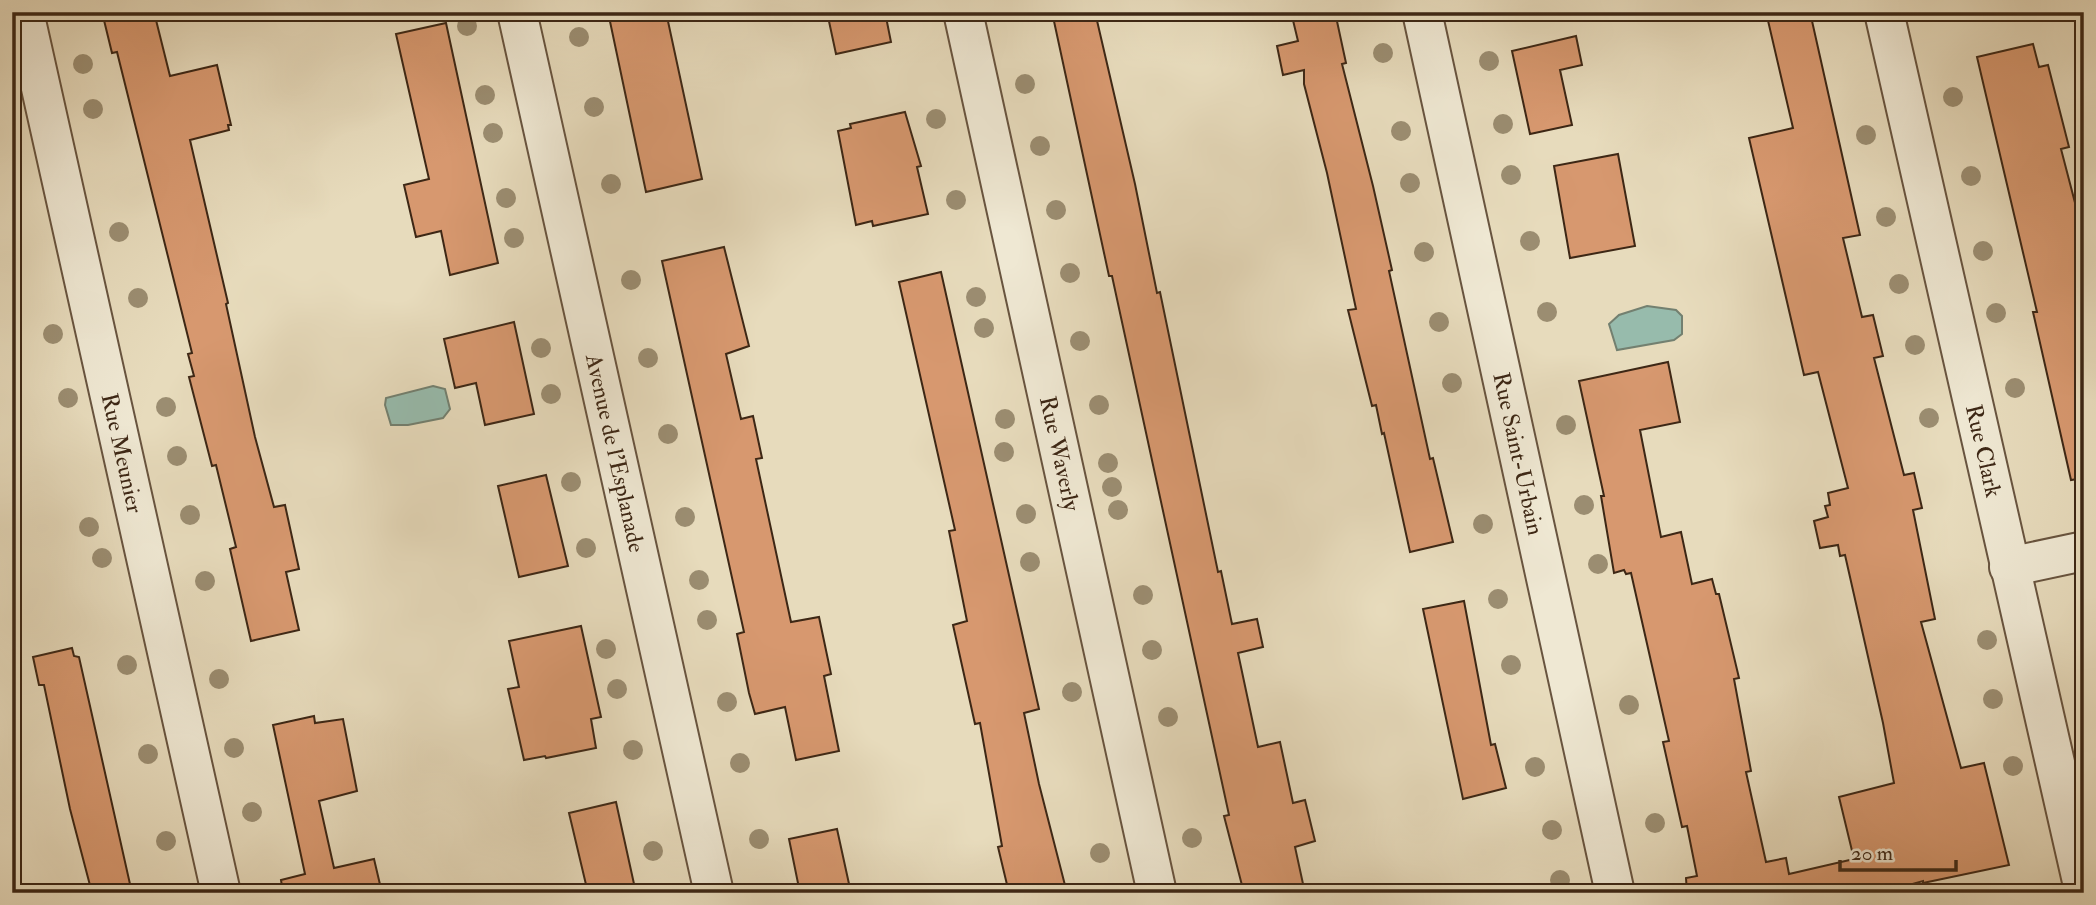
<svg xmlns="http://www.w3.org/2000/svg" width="2096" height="905" font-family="'IM FELL Double Pica',serif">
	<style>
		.water { fill: #97bbac; stroke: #738070; stroke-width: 2 }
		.building { fill: #d7986f; stroke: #3d2715; stroke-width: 2 }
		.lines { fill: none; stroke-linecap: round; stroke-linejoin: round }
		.minor-casing { stroke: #68543f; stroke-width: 42 }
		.minor { stroke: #efe8d3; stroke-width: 38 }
		.tree { fill: #9b8d71 }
		.labels { text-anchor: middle; stroke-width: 5; stroke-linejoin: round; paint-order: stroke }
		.street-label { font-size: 23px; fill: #3d2715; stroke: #efe8d3 }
	</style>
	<rect width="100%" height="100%" fill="#e7dbbc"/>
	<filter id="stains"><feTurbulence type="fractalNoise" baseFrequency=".00286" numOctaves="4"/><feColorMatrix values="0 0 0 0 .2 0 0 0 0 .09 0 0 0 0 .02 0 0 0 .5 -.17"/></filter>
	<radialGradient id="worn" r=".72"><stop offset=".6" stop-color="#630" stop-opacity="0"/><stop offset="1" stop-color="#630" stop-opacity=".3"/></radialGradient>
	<g class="water">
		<path d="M 1647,306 L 1676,310 L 1682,316 L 1682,334 L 1674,340 L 1617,350 L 1609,324 L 1619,315 Z"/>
		<path d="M 433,386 L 445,389 L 450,409 L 443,418 L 408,425 L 391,425 L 385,405 L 386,398 Z"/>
	</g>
	<g class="building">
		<path d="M 102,12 L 154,12 L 170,76 L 217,65 L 231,125 L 228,125 L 229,130 L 190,140 L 228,303 L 226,304 L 255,437 L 274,507 L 285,505 L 299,569 L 286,572 L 299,630 L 251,641 L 230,549 L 236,547 L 216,465 L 212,466 L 189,377 L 194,376 L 188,354 L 192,353 L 117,52 L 112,53 Z"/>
		<path d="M 608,12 L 666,12 L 702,179 L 646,192 Z"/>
		<path d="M 827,12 L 885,12 L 891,42 L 836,54 Z"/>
		<path d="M 1052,12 L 1095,12 L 1135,184 L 1157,293 L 1160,292 L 1218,572 L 1221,571 L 1232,624 L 1257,619 L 1263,647 L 1238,653 L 1258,747 L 1280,742 L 1293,803 L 1305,800 L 1315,841 L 1295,847 L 1305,893 L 1244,893 L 1224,816 L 1229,815 L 1112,276 L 1109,276 Z"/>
		<path d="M 1291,12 L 1335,12 L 1346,63 L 1342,64 L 1373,186 L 1392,270 L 1389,271 L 1430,459 L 1433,458 L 1453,542 L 1410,552 L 1384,433 L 1382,434 L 1376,405 L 1372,406 L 1348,310 L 1356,309 L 1327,173 L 1304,84 L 1304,70 L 1283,75 L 1277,46 L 1298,41 Z"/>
		<path d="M 1766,12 L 1810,12 L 1860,235 L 1843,238 L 1862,317 L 1873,315 L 1883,356 L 1874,358 L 1904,475 L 1914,473 L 1922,508 L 1913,510 L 1935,619 L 1921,622 L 1961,768 L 1984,763 L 2009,865 L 1923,883 L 1923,881 L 1880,893 L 1687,893 L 1686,878 L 1697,876 L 1687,826 L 1682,827 L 1663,742 L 1669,741 L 1631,573 L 1626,574 L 1624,570 L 1614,573 L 1601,496 L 1604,496 L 1579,381 L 1668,362 L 1680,422 L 1640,430 L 1661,537 L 1681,532 L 1692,584 L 1712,579 L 1716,594 L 1719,594 L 1739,678 L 1734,679 L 1751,771 L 1746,772 L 1766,862 L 1786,858 L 1789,874 L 1854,859 L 1839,797 L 1894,783 L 1883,723 L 1845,555 L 1840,556 L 1838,545 L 1820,548 L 1814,521 L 1828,517 L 1825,506 L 1830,505 L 1828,493 L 1848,488 L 1818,372 L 1804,375 L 1749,138 L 1793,128 Z"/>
		<path d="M 446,23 L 498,263 L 450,275 L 441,231 L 416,237 L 404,185 L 429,179 L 396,34 Z"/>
		<path d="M 1576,36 L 1582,65 L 1560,70 L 1572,125 L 1530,134 L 1512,51 Z"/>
		<path d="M 2033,44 L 2039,67 L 2048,65 L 2069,147 L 2061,149 L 2079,218 L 2084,217 L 2084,478 L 2071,480 L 2033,312 L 2037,312 L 1977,57 Z"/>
		<path d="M 905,112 L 921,166 L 917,167 L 928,214 L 873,226 L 872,221 L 856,225 L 838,131 L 851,128 L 850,124 Z"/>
		<path d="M 1618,154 L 1635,246 L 1570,258 L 1554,166 Z"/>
		<path d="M 724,247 L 749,346 L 726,354 L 741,419 L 753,416 L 762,458 L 756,459 L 791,622 L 819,617 L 831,674 L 824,676 L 839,751 L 796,760 L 785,707 L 755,714 L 749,693 L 737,634 L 744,632 L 662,261 Z"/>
		<path d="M 941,272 L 1039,709 L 1024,713 L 1039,784 L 1067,893 L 1009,893 L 998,847 L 1002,846 L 980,723 L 975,724 L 953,625 L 967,621 L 949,531 L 955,530 L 899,282 Z"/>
		<path d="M 514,322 L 534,414 L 485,425 L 476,383 L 455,388 L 444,339 Z"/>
		<path d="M 546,475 L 568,566 L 519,577 L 498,486 Z"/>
		<path d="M 1464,601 L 1491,745 L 1495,744 L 1506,788 L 1463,799 L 1423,609 Z"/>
		<path d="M 581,626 L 601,717 L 591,719 L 596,748 L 546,758 L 545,756 L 524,760 L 508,689 L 519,687 L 509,641 Z"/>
		<path d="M 72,648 L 74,656 L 79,657 L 132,893 L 92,893 L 70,809 L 44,685 L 39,685 L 33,657 Z"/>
		<path d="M 314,716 L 315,723 L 343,719 L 357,791 L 319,801 L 334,868 L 374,859 L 382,893 L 283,893 L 281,880 L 305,874 L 273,725 Z"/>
		<path d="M 616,802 L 636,893 L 588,893 L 569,813 Z"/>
		<path d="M 837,829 L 851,893 L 800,893 L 789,839 Z"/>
	</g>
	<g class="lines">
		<defs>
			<g id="minor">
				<path id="s1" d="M 24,12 L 221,893"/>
				<path id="s2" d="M 517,12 L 714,893"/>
				<path id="s3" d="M 963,12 L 1157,893"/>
				<path id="s4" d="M 1422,12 L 1615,893"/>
				<path id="s5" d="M 1884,12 L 2084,890"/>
				<path d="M 2009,567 L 2084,551"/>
			</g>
		</defs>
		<use href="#minor" class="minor-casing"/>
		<use href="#minor" class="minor"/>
	</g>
	<g class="tree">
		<circle cx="467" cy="26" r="10"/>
		<circle cx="579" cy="37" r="10"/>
		<circle cx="1383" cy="53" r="10"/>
		<circle cx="1489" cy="61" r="10"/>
		<circle cx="83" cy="64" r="10"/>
		<circle cx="1025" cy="84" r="10"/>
		<circle cx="485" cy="95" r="10"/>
		<circle cx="1953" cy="97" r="10"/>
		<circle cx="594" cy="107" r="10"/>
		<circle cx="93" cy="109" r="10"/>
		<circle cx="936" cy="119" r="10"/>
		<circle cx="1503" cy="124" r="10"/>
		<circle cx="1401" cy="131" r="10"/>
		<circle cx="493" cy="133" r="10"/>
		<circle cx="1866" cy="135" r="10"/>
		<circle cx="1040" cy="146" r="10"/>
		<circle cx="1511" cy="175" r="10"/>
		<circle cx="1971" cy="176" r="10"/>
		<circle cx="1410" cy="183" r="10"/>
		<circle cx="611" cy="184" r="10"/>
		<circle cx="506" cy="198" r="10"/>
		<circle cx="956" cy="200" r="10"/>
		<circle cx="1056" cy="210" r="10"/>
		<circle cx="1886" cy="217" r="10"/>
		<circle cx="119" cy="232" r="10"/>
		<circle cx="514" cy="238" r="10"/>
		<circle cx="1530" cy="241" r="10"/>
		<circle cx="1983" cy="251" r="10"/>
		<circle cx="1424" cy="252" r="10"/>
		<circle cx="1070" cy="273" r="10"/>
		<circle cx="631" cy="280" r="10"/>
		<circle cx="1899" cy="284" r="10"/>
		<circle cx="976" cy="297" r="10"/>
		<circle cx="138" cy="298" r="10"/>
		<circle cx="1547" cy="312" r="10"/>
		<circle cx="1996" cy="313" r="10"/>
		<circle cx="1439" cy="322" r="10"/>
		<circle cx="984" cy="328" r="10"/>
		<circle cx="53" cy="334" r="10"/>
		<circle cx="1080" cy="341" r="10"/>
		<circle cx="1915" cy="345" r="10"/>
		<circle cx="541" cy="348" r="10"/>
		<circle cx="648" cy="358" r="10"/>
		<circle cx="1452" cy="383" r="10"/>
		<circle cx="2015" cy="388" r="10"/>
		<circle cx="551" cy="394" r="10"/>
		<circle cx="68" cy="398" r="10"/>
		<circle cx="1099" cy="405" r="10"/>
		<circle cx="166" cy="407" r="10"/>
		<circle cx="1929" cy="418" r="10"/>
		<circle cx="1005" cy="419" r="10"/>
		<circle cx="1566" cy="425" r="10"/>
		<circle cx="668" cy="434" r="10"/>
		<circle cx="1004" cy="452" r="10"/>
		<circle cx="177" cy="456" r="10"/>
		<circle cx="1108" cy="463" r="10"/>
		<circle cx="571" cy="482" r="10"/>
		<circle cx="1112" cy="487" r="10"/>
		<circle cx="1584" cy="505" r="10"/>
		<circle cx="1118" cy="510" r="10"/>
		<circle cx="1026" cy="514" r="10"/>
		<circle cx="190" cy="515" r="10"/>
		<circle cx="685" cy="517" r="10"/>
		<circle cx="1483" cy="524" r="10"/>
		<circle cx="89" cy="527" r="10"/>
		<circle cx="586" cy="548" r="10"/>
		<circle cx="102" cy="558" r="10"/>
		<circle cx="1030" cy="562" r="10"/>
		<circle cx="1598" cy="564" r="10"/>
		<circle cx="699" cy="580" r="10"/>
		<circle cx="205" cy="581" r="10"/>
		<circle cx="1143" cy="595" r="10"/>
		<circle cx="1498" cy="599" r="10"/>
		<circle cx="707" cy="620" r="10"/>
		<circle cx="1987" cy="640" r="10"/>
		<circle cx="606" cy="649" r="10"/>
		<circle cx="1152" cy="650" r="10"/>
		<circle cx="127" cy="665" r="10"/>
		<circle cx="1511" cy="665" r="10"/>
		<circle cx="219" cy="679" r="10"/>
		<circle cx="617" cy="689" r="10"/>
		<circle cx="1072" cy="692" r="10"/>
		<circle cx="1993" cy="699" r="10"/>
		<circle cx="727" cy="702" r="10"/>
		<circle cx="1629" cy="705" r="10"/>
		<circle cx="1168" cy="717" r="10"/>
		<circle cx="234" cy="748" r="10"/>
		<circle cx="633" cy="750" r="10"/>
		<circle cx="148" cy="754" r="10"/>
		<circle cx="740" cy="763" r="10"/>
		<circle cx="2013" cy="766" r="10"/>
		<circle cx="1535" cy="767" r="10"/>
		<circle cx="252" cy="812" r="10"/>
		<circle cx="1655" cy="823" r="10"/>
		<circle cx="1552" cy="830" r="10"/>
		<circle cx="1192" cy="838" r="10"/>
		<circle cx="759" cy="839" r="10"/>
		<circle cx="166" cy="841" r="10"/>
		<circle cx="653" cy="851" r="10"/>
		<circle cx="1100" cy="853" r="10"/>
		<circle cx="1560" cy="880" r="10"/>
	</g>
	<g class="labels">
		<g class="street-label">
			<text dy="8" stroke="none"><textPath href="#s5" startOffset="450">Rue Clark</textPath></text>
			<text dy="8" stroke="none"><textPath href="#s1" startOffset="452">Rue Meunier</textPath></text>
			<text dy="8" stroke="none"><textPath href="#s2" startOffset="452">Avenue de l'Esplanade</textPath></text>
			<text dy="8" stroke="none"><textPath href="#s3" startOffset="452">Rue Waverly</textPath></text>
			<text dy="8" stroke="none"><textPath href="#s4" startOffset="452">Rue Saint-Urbain</textPath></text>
		</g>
	</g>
	<rect width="2096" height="905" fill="none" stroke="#e7dbbc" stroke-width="42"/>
	<rect x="14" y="14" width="2068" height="877" fill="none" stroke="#3d2715" stroke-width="3.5"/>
	<rect x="21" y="21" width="2054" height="863" fill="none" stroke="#3d2715" stroke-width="2"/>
	<path d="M1840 860v10h116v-10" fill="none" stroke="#3d2715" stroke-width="3.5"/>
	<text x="1851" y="860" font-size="21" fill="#3d2715" stroke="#efe8d3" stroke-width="5" paint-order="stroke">20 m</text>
	<rect width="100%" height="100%" filter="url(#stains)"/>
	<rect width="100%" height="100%" fill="url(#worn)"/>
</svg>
